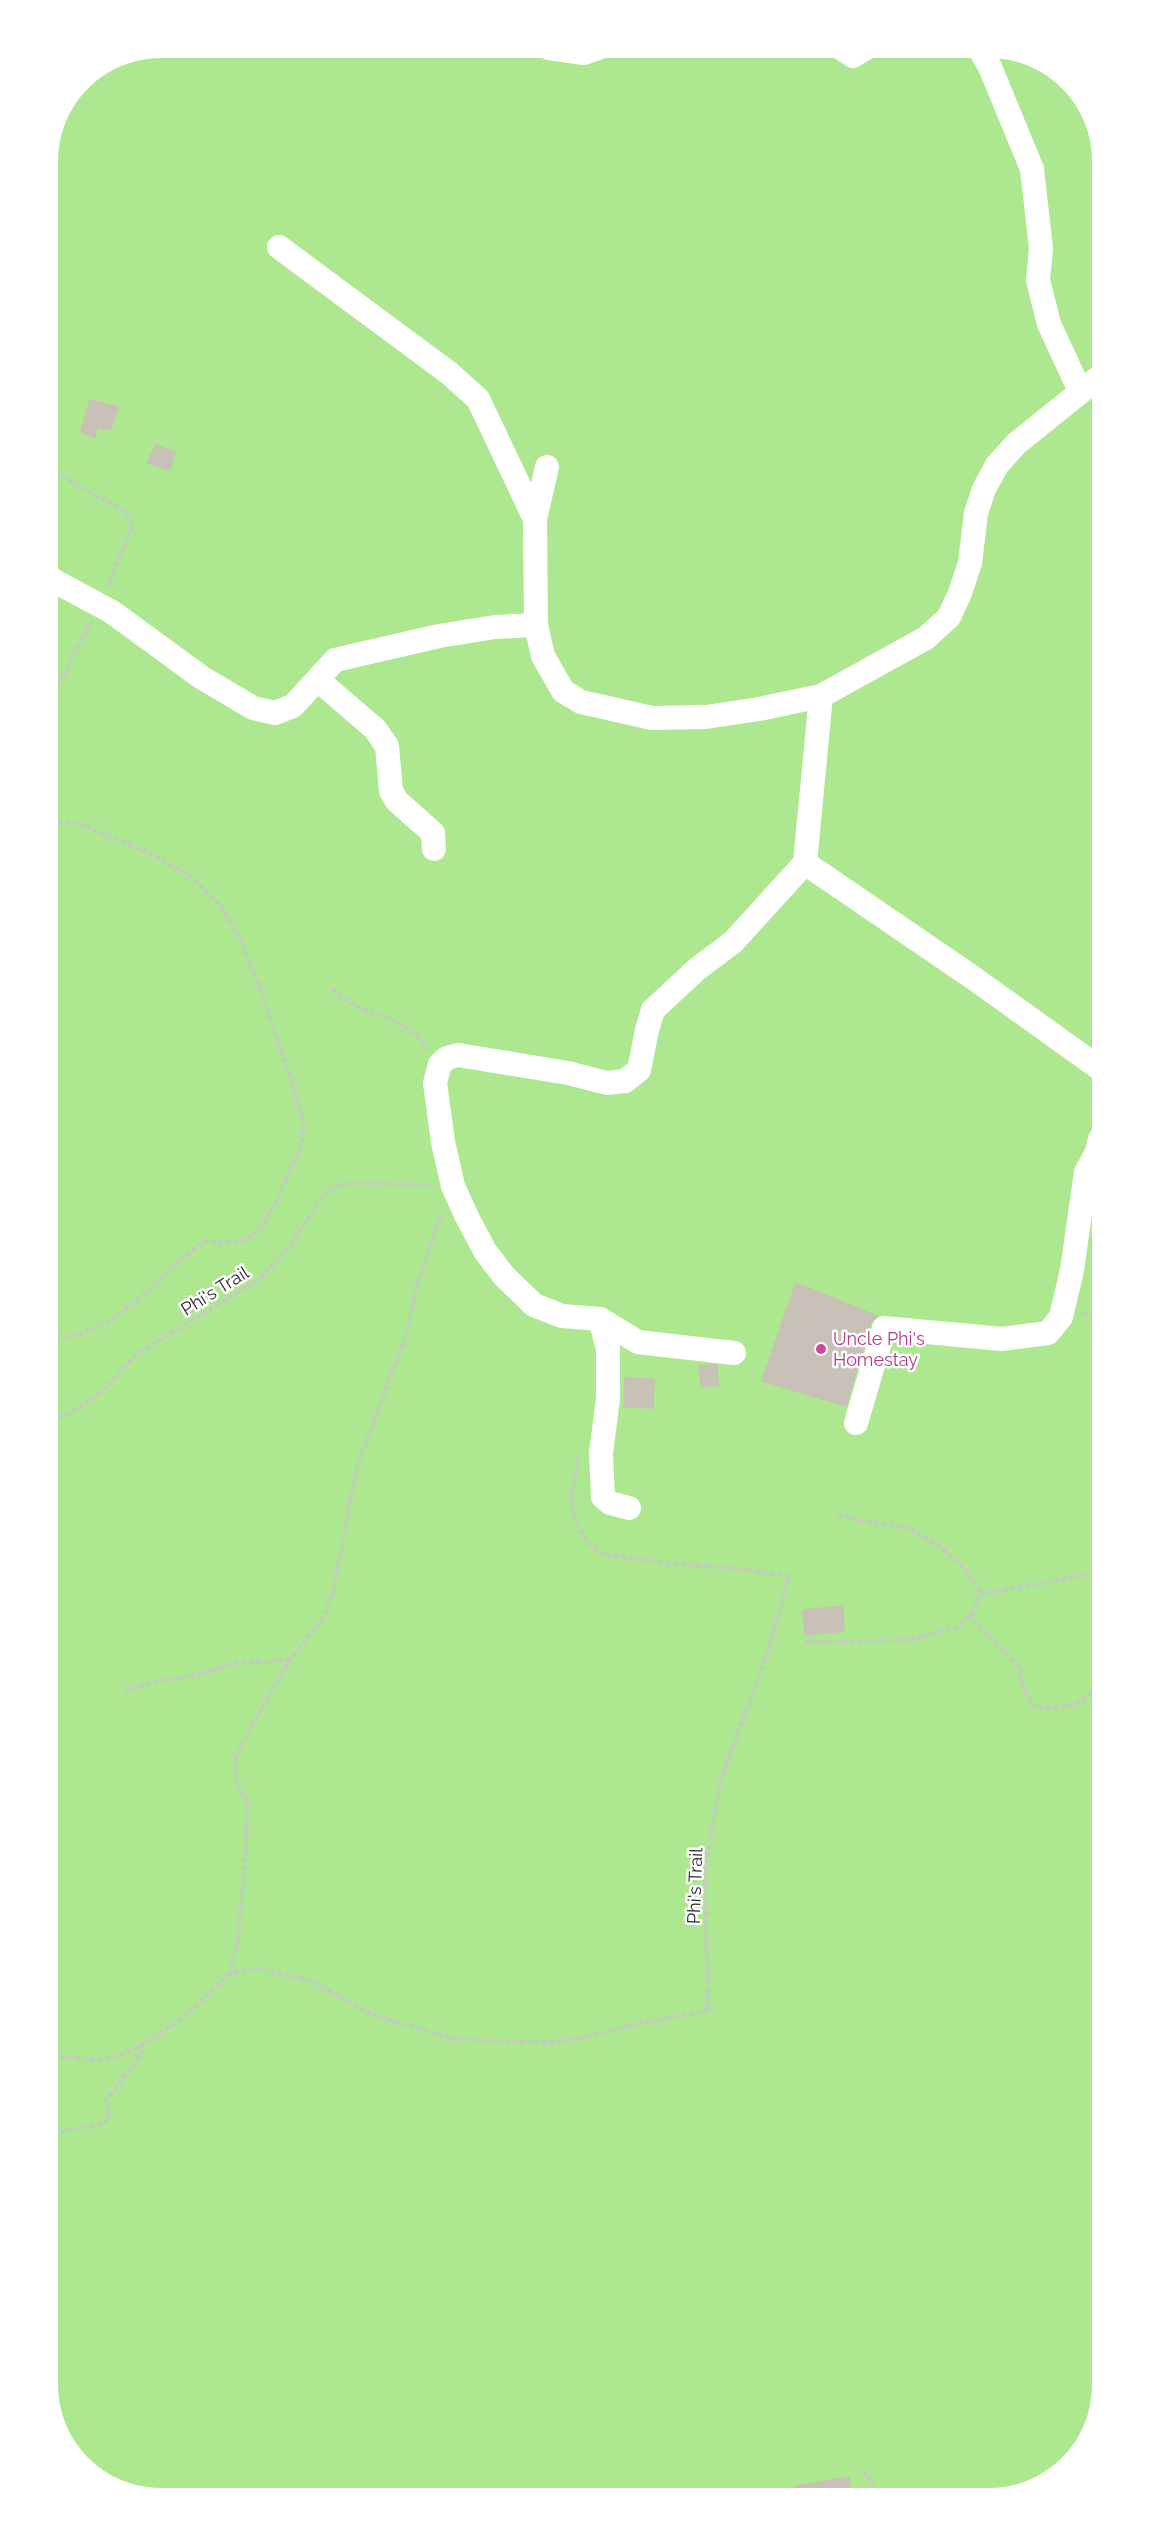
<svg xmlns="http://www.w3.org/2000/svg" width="1151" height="2547" font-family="Raleway,sans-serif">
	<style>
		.green { fill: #ade890 }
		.building { fill: #c7c1b8; stroke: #c8c0b2; stroke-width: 1.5 }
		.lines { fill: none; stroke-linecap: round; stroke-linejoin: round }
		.path { stroke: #c7c7c7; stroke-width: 4; stroke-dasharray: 4.5 3; stroke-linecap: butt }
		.minor { stroke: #fff; stroke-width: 24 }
		.hotel-dot { fill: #d1479c; stroke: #fff; stroke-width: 2 }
		.labels { text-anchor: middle; stroke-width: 5; stroke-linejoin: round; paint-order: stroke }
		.street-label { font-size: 18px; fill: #282828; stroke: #fff }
		.hotel-label { font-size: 18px; fill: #b23c85; stroke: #fff; text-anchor: start }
	</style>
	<rect width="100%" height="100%" fill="#ece4d8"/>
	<path class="green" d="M 162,48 L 997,48 L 1059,72 L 1097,125 L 1103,2385 L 1080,2454 L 1026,2493 L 154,2499 L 93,2476 L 54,2422 L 48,155 L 82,81 L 119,57 Z"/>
	<g class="building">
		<path d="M 90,400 L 118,407 L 111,429 L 97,428 L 95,437 L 81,432 Z"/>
		<path d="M 156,445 L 175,452 L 170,470 L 147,463 Z"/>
		<path d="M 796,1283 L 877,1316 L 870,1324 L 846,1406 L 762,1381 Z"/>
		<path d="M 717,1365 L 718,1386 L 701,1386 L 699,1366 Z"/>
		<path d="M 625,1378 L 654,1379 L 653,1408 L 624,1407 Z"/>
		<path d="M 843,1606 L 844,1631 L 805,1635 L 803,1610 Z"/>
		<path d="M 849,2477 L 851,2494 L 796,2494 L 795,2486 Z"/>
	</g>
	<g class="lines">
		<g class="path">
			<path d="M 49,433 L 52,423"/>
			<path d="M 49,469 L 126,512 L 133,527 L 107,587"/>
			<path d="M 50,702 L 91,621"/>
			<path d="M 50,821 L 77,823 L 114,838 L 157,857 L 191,877 L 219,904 L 240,939 L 257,981 L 294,1088 L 303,1123 L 302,1143 L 277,1201 L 260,1230 L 241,1242 L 219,1243 L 204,1241 C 152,1278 122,1335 51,1338"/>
			<path d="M 332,989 C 341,995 350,1004 360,1008 C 388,1021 411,1021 428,1050"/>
			<path d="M 1083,1314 L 1100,1317"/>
			<path d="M 52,1422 L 89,1402 L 111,1382 L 135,1355 L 260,1279 L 290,1246 L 327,1190 L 350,1183 L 433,1185"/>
			<path d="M 838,1514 L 862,1521 L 905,1527 L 939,1545 L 967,1571 L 982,1594"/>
			<path d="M 969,1615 L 1019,1666 L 1024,1691 L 1035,1707 C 1061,1711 1080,1704 1101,1688"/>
			<path d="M 805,1642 L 909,1640 L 957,1627 L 973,1612 L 982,1594 L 1101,1572"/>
			<path d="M 125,1691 L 157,1681 L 196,1675 L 235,1663 L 290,1660"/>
			<path d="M 230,1974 L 238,1938 L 246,1848 L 247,1802 L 235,1778 L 236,1757 L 246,1736 L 290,1660 L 323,1618 L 333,1592 L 357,1467 L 406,1336 L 416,1289 L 442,1213"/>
			<path d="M 53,2056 L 97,2060 L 119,2056 L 137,2048 L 186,2016 L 228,1975 L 255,1968 L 311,1981 L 373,2015 L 455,2039 L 546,2043 L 583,2038 L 627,2026 L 708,2010 L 705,1870 L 720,1782 L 766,1657 L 789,1576 L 731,1568 L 666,1563 L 602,1554 L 589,1544 L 575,1521 L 571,1498 L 578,1457"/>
			<path d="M 53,2134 L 105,2123 L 109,2113 L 106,2101 L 142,2053 L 140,2046"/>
			<path d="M 863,2471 L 879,2494"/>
		</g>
		<g class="minor">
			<path d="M 549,48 L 584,53 L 598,48"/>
			<path d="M 841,48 L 853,56 L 866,48"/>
			<path d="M 979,48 L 990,67 L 1032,169 L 1041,248 L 1038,280 L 1049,324 L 1080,391"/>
			<path d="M 279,247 L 449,373 L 478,399 L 535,519"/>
			<path d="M 547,467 L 535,519 L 536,625 L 543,656 L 563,691 L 581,702 L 652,718 L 706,717 L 759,709 L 821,696 L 926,638 L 949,617 L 960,593 L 970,563 L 976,513 L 984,489 L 997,465 L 1016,444 L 1098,378"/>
			<path d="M 49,578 L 112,612 L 201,677 L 253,708 L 275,713 L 293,706 L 335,660 L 439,636 L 495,627 L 536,625"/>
			<path d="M 318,680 L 375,729 L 387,746 L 391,791 L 397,801 L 433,833 L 434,849"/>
			<path d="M 821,696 L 805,863 L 972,977 L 1099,1068"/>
			<path d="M 600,1319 L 608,1349 L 608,1399 L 601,1453 L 603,1497 L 610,1503 L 629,1508"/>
			<path d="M 734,1353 L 638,1342 L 600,1319 L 562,1316 L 534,1305 L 504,1276 L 485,1251 L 466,1215 L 453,1186 L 443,1142 L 435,1083 L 440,1064 L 447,1058 L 458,1055 L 568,1073 L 607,1083 L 625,1081 L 639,1070 L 647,1030 L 653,1010 L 696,970 L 733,942 L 805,863"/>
			<path d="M 856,1423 L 884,1328 L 1002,1339 L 1048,1333 L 1061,1317 L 1072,1270 L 1086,1172 L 1097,1152 L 1100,1139"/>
		</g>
	</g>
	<circle class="hotel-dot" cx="821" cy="1349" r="6"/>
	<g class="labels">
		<g class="street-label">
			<text transform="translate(215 1291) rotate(-32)" y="6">Phi's Trail</text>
			<text transform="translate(695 1886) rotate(-88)" y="6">Phi's Trail</text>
		</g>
		<g class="hotel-label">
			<text x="833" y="1345">Uncle Phi's<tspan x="833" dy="21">Homestay</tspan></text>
		</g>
	</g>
	<path d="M0 0H1151V2547H0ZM161 58H989A103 103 0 0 1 1092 161V2385A103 103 0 0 1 989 2488H161A103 103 0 0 1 58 2385V161A103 103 0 0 1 161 58Z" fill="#fff" fill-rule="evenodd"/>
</svg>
